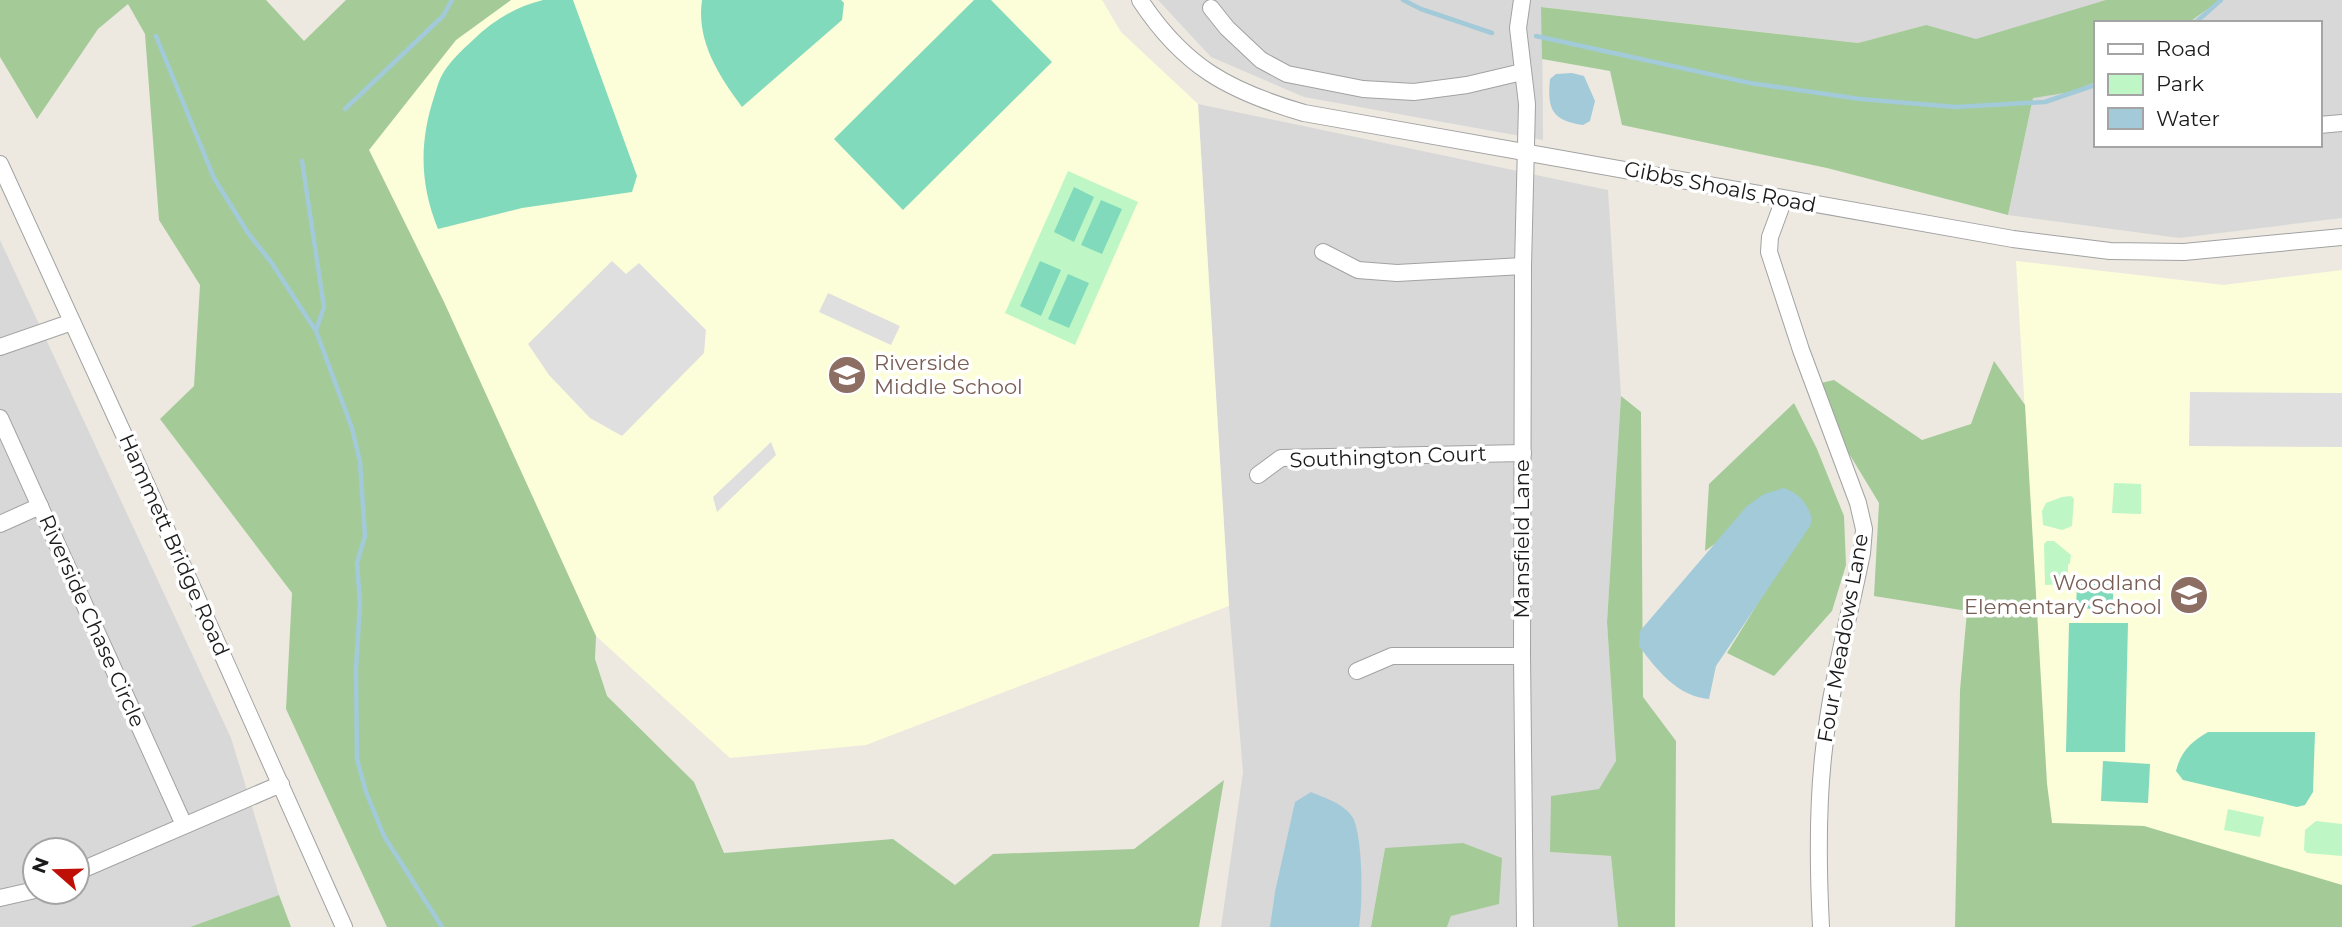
<svg xmlns="http://www.w3.org/2000/svg" width="2342" height="927" font-family="Montserrat,sans-serif">
	<style>
		.residential { fill: #d9d8d8; fill-rule: evenodd }
		.education { fill: #fcfed9 }
		.forest { fill: #a4cb97 }
		.park { fill: #bef7c5 }
		.pitch { fill: #81dabc }
		.parking { fill: #dfdfdf }
		.water { fill: #a2cad9 }
		.lines { fill: none; stroke-linecap: round; stroke-linejoin: round }
		.stream { stroke: #a2cad9; stroke-width: 4.5 }
		.minor-casing { stroke: #a2a2a2; stroke-width: 18 }
		.minor { stroke: #fff; stroke-width: 16 }
		.labels { text-anchor: middle; stroke-width: 7; stroke-linejoin: round; paint-order: stroke }
		.street-label { font-size: 21px; fill: #1b1b1b; stroke: #fff }
		.education-label { font-size: 21px; fill: #785e54; stroke: #fff; text-anchor: start }
	</style>
	<rect width="100%" height="100%" fill="#ede9e1"/>
	<g class="residential">
		<path d="M 1158,0 L 2342,0 L 2342,218 L 2179,238 L 2008,215 L 2033,98 L 1926,25 L 1858,43 L 1542,7 L 1543,140 L 1304,97 L 1211,57 ZM 2095,23 L 2319,23 L 2319,145 L 2095,145 Z"/>
		<path d="M 1198,104 L 1608,190 L 1621,396 L 1607,622 L 1616,762 L 1599,789 L 1551,852 L 1611,856 L 1618,927 L 1447,927 L 1451,916 L 1385,848 L 1371,927 L 1221,927 L 1243,772 L 1229,606 Z"/>
		<path d="M 0,240 L 231,738 L 279,895 L 190,927 L 0,927 ZM 35,850 L 77,850 L 77,892 L 35,892 Z"/>
	</g>
	<g class="education">
		<path d="M 511,0 L 1102,0 L 1121,32 L 1198,104 L 1229,606 L 866,745 L 730,758 L 596,636 L 444,302 L 369,150 L 456,40 Z"/>
		<path d="M 2016,261 L 2224,285 L 2342,270 L 2342,885 L 2144,826 L 2052,823 L 2047,784 Z"/>
	</g>
	<g class="forest">
		<path d="M 0,0 L 266,0 L 304,41 L 346,0 L 511,0 L 456,40 L 369,150 L 444,302 L 596,636 L 595,659 L 607,696 L 694,782 L 724,853 L 893,839 L 955,885 L 993,854 L 1134,849 L 1224,780 L 1199,927 L 387,927 L 286,709 L 292,593 L 160,419 L 194,386 L 200,285 L 159,220 L 145,34 L 128,4 L 98,29 L 37,119 L 0,57 Z"/>
		<path d="M 2106,0 L 2220,0 L 2188,23 L 2095,23 L 2095,82 L 2071,92 L 2033,98 L 2008,215 L 1827,168 L 1622,125 L 1610,71 L 1542,59 L 1541,7 L 1858,43 L 1926,25 L 1976,39 Z"/>
		<path d="M 1994,361 L 2025,405 L 2047,784 L 2052,823 L 2144,826 L 2342,885 L 2342,927 L 1955,927 L 1960,690 L 1967,611 L 1874,596 L 1879,503 L 1808,386 L 1834,380 L 1922,440 L 1971,424 Z"/>
		<path d="M 1621,396 L 1641,412 L 1643,697 L 1676,741 L 1675,927 L 1618,927 L 1611,856 L 1550,852 L 1551,796 L 1599,789 L 1616,761 L 1607,622 Z"/>
		<path d="M 1794,403 L 1817,449 L 1844,516 L 1846,565 L 1832,611 L 1774,676 L 1727,653 L 1805,527 L 1782,495 L 1705,551 L 1709,484 Z"/>
		<path d="M 1463,843 L 1502,858 L 1499,904 L 1451,916 L 1447,927 L 1371,927 L 1385,848 Z"/>
		<path d="M 279,895 L 291,927 L 190,927 Z"/>
	</g>
	<g class="park">
		<path d="M 1068,171 L 1138,202 L 1075,345 L 1005,313 Z"/>
		<path d="M 2114,483 L 2141,484 L 2141,514 L 2112,513 Z"/>
		<path d="M 2071,496 L 2074,499 L 2072,526 L 2062,530 L 2043,525 L 2042,511 L 2046,503 L 2062,497 Z"/>
		<path d="M 2047,541 L 2054,541 L 2071,555 L 2070,563 L 2068,565 L 2068,582 L 2065,584 L 2045,585 L 2044,544 Z"/>
		<path d="M 2228,809 L 2264,817 L 2260,837 L 2224,830 Z"/>
		<path d="M 2316,821 L 2342,824 L 2342,856 L 2307,853 L 2304,850 L 2305,830 Z"/>
	</g>
	<g class="pitch">
		<path d="M 543,0 L 573,0 L 637,176 L 632,192 L 522,208 L 438,229 C 420,185 419,143 434,97 C 436,91 438,83 441,77 C 448,63 462,50 473,40 C 494,20 515,7 543,0 Z"/>
		<path d="M 702,0 L 841,0 L 844,3 L 842,20 L 742,107 C 719,76 696,41 702,0 Z"/>
		<path d="M 974,0 L 991,0 L 1052,62 L 903,210 L 834,139 Z"/>
		<path d="M 1074,187 L 1094,197 L 1074,242 L 1054,232 Z"/>
		<path d="M 1101,200 L 1122,209 L 1102,254 L 1081,245 Z"/>
		<path d="M 1040,261 L 1061,270 L 1041,316 L 1020,306 Z"/>
		<path d="M 1068,274 L 1089,283 L 1069,328 L 1048,319 Z"/>
		<path d="M 2077,582 L 2114,584 L 2112,610 L 2076,608 Z"/>
		<path d="M 2069,623 L 2128,623 L 2125,752 L 2066,752 Z"/>
		<path d="M 2208,732 L 2315,732 L 2313,792 L 2305,805 L 2297,807 L 2183,780 L 2176,771 C 2181,751 2191,742 2208,732 Z"/>
		<path d="M 2103,761 L 2150,764 L 2148,803 L 2101,801 Z"/>
	</g>
	<g class="parking">
		<path d="M 612,261 L 626,274 L 639,263 L 706,330 L 704,353 L 622,436 L 590,418 L 549,375 L 528,344 Z"/>
		<path d="M 828,293 L 900,326 L 891,345 L 819,312 Z"/>
		<path d="M 2190,392 L 2342,393 L 2342,447 L 2189,446 Z"/>
		<path d="M 771,442 L 776,455 L 717,512 L 713,497 Z"/>
	</g>
	<g class="water">
		<path d="M 1572,73 L 1584,76 L 1595,101 L 1590,121 L 1583,125 C 1552,121 1547,109 1550,79 L 1556,74 Z"/>
		<path d="M 1784,488 C 1800,494 1808,504 1812,519 L 1810,526 L 1716,666 L 1709,699 C 1678,697 1656,669 1639,646 L 1640,631 L 1747,506 L 1764,494 Z"/>
		<path d="M 1311,792 C 1325,798 1345,804 1353,818 C 1363,837 1363,905 1359,927 L 1270,927 L 1275,892 L 1295,802 Z"/>
	</g>
	<g class="lines">
		<g class="stream">
			<path d="M 1403,0 L 1421,9 L 1492,33"/>
			<path d="M 2195,23 L 2221,0"/>
			<path d="M 156,36 L 214,178 L 248,233 L 271,262 L 316,331 L 352,428 L 360,462 L 365,536 L 357,563 L 360,603 L 356,669 L 357,759 L 366,792 L 384,836 L 442,927"/>
			<path d="M 1536,36 L 1750,83 L 1860,99 L 1956,107 L 2045,102 L 2095,85"/>
			<path d="M 345,109 L 443,16 L 452,0"/>
			<path d="M 302,161 L 324,307 L 316,330"/>
		</g>
		<defs>
			<g id="minor">
				<path d="M 1140,0 C 1184,67 1229,91 1304,113 L 2013,239 L 2110,251 L 2184,252 L 2342,237"/>
				<path d="M 1522,0 L 1518,28 L 1527,104 L 1523,266 L 1522,656 L 1525,927"/>
				<path d="M 1211,8 L 1227,28 L 1261,60 L 1287,74 L 1363,89 L 1414,92 L 1467,85 L 1522,72"/>
				<path d="M 2319,125 L 2342,123"/>
				<path d="M 0,164 L 135,459 L 344,927"/>
				<path d="M 1784,199 L 1770,237 L 1769,252 L 1801,350 L 1858,503 L 1864,529 L 1862,553 C 1849,618 1831,683 1824,749 C 1817,807 1818,869 1821,927"/>
				<path d="M 1323,252 L 1358,270 L 1397,273 L 1523,266"/>
				<path d="M 0,347 L 72,322"/>
				<path d="M 0,418 L 184,825"/>
				<path d="M 1258,475 L 1281,458 L 1523,453"/>
				<path d="M 0,524 L 40,506"/>
				<path d="M 1357,671 L 1392,656 L 1522,656"/>
				<path d="M 77,872 L 281,784"/>
				<path d="M 0,898 L 35,890"/>
			</g>
		</defs>
		<use href="#minor" class="minor-casing"/>
		<use href="#minor" class="minor"/>
	</g>
	<defs>
		<symbol id="school-disc" viewBox="-11 -11 22 22"><circle r="9.5" fill="#8d6e63" stroke="#fff"/><path d="M0-5L7-2L0 1L-7-2ZM-4 1L0 2.5L4 1V4Q0 6-4 4Z" fill="#fff"/></symbol>
	</defs>
	<g fill-rule="evenodd">
		<use href="#school-disc" x="825" y="353" width="44" height="44"/>
		<use href="#school-disc" x="2167" y="573" width="44" height="44"/>
	</g>
	<g class="labels">
		<g class="street-label">
			<text transform="translate(1720 187) rotate(11)" y="7">Gibbs Shoals Road</text>
			<text transform="translate(1388 457) rotate(-2)" y="7">Southington Court</text>
			<text transform="translate(1522 539) rotate(-90)" y="7">Mansfield Lane</text>
			<text transform="translate(174 545) rotate(66)" y="7">Hammett Bridge Road</text>
			<text transform="translate(92 621) rotate(66)" y="7">Riverside Chase Circle</text>
			<text transform="translate(1843 638) rotate(-80)" y="7">Four Meadows Lane</text>
		</g>
		<g class="education-label">
			<text x="874" y="370">Riverside<tspan x="874" dy="24">Middle School</tspan></text>
			<text x="2162" y="590" text-anchor="end">Woodland<tspan x="2162" dy="24">Elementary School</tspan></text>
		</g>
	</g>
	<rect x="2094" y="21" width="228" height="126" fill="#ffffff" stroke="#a4a4a4" stroke-width="2"/>
	<rect x="2108" y="44" width="35" height="10" fill="#ffffff" stroke="#a4a4a4" stroke-width="2"/>
	<text x="2156" y="56" font-size="21" fill="#1b1b1b">Road</text>
	<rect x="2108" y="74" width="35" height="21" fill="#bef7c5" stroke="#a4a4a4" stroke-width="2"/>
	<text x="2156" y="91" font-size="21" fill="#1b1b1b">Park</text>
	<rect x="2108" y="108" width="35" height="21" fill="#a2cad9" stroke="#a4a4a4" stroke-width="2"/>
	<text x="2156" y="126" font-size="21" fill="#1b1b1b">Water</text>
	<g transform="translate(56 871) rotate(290)"><circle r="33" fill="#ffffff" stroke="#a4a4a4" stroke-width="2"/>
	<path d="M0-5L12 26L0 18L-12 26Z" fill="#bf1007"/>
	<text y="-10" font-size="19" font-weight="bold" text-anchor="middle" fill="#1b1b1b">N</text>
	</g>
</svg>
